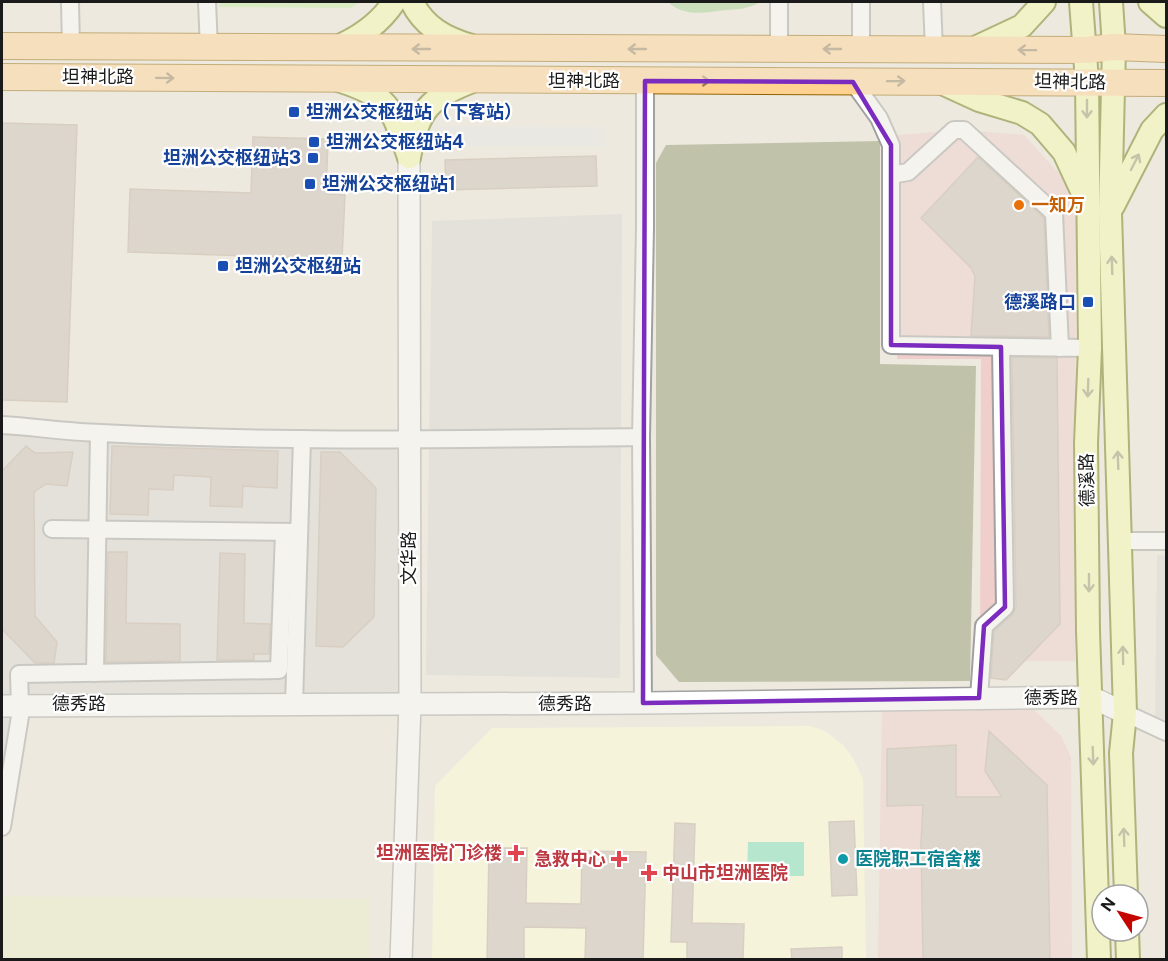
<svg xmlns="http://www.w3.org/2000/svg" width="1168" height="961" font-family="'Public Sans','Noto Sans SC',sans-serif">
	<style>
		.residential { fill: #d9d7d7 }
		.commercial { fill: #f0cecc }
		.education { fill: #feffd6 }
		.construction { fill: #c1c2aa }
		.farmland { fill: #eaeec8 }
		.grass { fill: #c4eca0 }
		.forest { fill: #a1d090 }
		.pitch { fill: #76e3bb }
		.parking { fill: #e6e6e6 }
		.building { fill: #c9beb5; stroke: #bfafa0; stroke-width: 1.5 }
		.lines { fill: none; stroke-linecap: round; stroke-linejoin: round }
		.minor-casing { stroke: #a1a1a1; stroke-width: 20 }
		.tertiary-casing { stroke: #a1a1a1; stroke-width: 24 }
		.secondary-casing { stroke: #647300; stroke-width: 26 }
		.primary-casing { stroke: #916400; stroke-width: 28 }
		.minor { stroke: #fff; stroke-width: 16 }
		.tertiary { stroke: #fff; stroke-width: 21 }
		.secondary { stroke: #f7fdad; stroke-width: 22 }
		.primary { stroke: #ffd292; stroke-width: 26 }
		.oneway { stroke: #987f5c }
		.oneway2 { stroke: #94976b }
		.marked { fill: none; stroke: #7b2cbf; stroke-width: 4.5; stroke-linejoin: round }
		.transit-dot { fill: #1a4fb4; stroke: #fff; stroke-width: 2 }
		.food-dot { fill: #e8710a; stroke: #fff; stroke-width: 2 }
		.health-dot { fill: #e0444e; stroke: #fff; stroke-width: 2 }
		.culture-dot { fill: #0f9aa8; stroke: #fff; stroke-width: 2 }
		.labels { text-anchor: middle; stroke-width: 4.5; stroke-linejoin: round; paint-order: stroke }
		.street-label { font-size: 18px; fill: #1a1a1a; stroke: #fff }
		.transit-label { font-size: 18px; font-weight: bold; fill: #164399; stroke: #fff; text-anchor: start }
		.food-label { font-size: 18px; font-weight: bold; fill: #c56008; stroke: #fff; text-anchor: start }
		.health-label { font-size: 18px; font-weight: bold; fill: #be3a42; stroke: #fff; text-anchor: end }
		.culture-label { font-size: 18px; font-weight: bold; fill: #0d838f; stroke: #fff; text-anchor: start }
	</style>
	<rect width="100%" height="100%" fill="#ede9df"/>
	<g class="residential">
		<path d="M 622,214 L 620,678 L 426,675 L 432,221 Z"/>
		<path d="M 2,423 L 409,440 L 410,704 L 22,706 L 2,826 Z"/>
		<path d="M 1157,555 L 1166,556 L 1166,722 L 1155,722 Z"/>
	</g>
	<g class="commercial">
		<path d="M 964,130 L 1024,135 L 1076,192 L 1075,661 L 980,661 L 981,359 L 897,359 L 897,135 Z"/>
		<path d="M 1022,698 L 1061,736 L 1071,757 L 1072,959 L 878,960 L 882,700 Z"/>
	</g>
	<path class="education" d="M 810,726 L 825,731 L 843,745 L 853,758 L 863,779 L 866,959 L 432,960 L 435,786 L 492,728 Z"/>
	<path class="construction" d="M 880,141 L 880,364 L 976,366 L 970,681 L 679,682 L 656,655 L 656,163 L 666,145 Z"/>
	<path class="farmland" d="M 2,896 L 369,899 L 369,959 L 2,959 Z"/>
	<path class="grass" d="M 220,2 L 360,2 L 351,8 L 219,7 Z"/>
	<path class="forest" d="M 668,2 L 759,2 L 759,3 C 746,9 740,9 727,10 C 705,12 686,18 668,2 Z"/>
	<path class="pitch" d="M 748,842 L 804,842 L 804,876 L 747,876 Z"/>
	<path class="parking" d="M 440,126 L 605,127 L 605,146 L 440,146 Z"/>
	<g class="building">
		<path d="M 2,123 L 77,125 L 67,402 L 2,400 Z"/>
		<path d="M 253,137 L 328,139 L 326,194 L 345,195 L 342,259 L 128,252 L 130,189 L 251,193 Z"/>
		<path d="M 596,156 L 597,186 L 446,190 L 445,160 Z"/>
		<path d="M 978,157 L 1044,218 L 1049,337 L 971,336 L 975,276 L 971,268 L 921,218 Z"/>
		<path d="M 1012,357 L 1057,358 L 1060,624 L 1006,680 L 991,678 L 994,631 L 1012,615 L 1016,607 Z"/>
		<path d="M 26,446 L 35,453 L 73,452 L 67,486 L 46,484 L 34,492 L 35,616 L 57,642 L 54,663 L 35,663 L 2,629 L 2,471 Z"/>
		<path d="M 112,446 L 278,451 L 277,488 L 243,486 L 242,507 L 210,506 L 211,477 L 174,475 L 173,490 L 149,489 L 148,515 L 110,514 Z"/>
		<path d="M 321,452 L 340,452 L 376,488 L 374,617 L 343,647 L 316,646 Z"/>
		<path d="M 108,552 L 127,552 L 126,623 L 180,624 L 180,661 L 106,662 Z"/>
		<path d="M 220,553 L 245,554 L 244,623 L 270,624 L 269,654 L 254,654 L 254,660 L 217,660 Z"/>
		<path d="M 989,731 L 1047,785 L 1050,960 L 923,960 L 921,842 L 923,805 L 887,806 L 887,749 L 956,745 L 956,797 L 1002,797 L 985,771 Z"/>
		<path d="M 854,821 L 857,895 L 832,896 L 829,822 Z"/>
		<path d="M 675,823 L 695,824 L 692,923 L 744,924 L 743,960 L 687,960 L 687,942 L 671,942 Z"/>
		<path d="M 489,848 L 527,848 L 526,903 L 581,904 L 582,851 L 646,852 L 643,960 L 585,960 L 586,928 L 524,927 L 524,960 L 487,960 Z"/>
		<path d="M 842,947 L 842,960 L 792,960 L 791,949 Z"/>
	</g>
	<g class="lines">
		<defs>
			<g id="minor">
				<path d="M 70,2 L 71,47"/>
				<path d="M 207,2 L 209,48"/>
				<path d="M 779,2 L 779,49"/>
				<path d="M 861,2 L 861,49"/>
				<path d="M 932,2 L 934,49"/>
				<path d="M 853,82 L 879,118 L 891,145 L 891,345 L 1090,348"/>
				<path d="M 891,175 L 908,172 L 954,130 L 964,130 L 1054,213 L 1060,348"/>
				<path d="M 2,425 C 35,427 68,432 101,433 C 281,443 461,439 641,437"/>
				<path d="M 52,529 L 294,532"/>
				<path d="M 1121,541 L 1166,541"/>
				<path d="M 95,673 L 99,433"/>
				<path d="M 979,698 L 984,626 L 1005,607 L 1001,347"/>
				<path d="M 643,703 L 641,437 L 645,227 L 645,81"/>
				<path d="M 294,705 L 302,439"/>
				<path d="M 20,706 L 19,674 L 279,670 L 284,532"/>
				<path d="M 1125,713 L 1166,732"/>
				<path d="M 2,827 L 22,704"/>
			</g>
			<g id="tertiary">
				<path d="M 2,706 L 643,703 L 1091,697 L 1125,713"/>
				<path d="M 401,960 L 410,704 L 409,157"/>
			</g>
			<g id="secondary">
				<path d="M 412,2 C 424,27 446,39 472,46"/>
				<path d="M 1081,2 L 1087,81 L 1090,348 L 1086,443 L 1088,631 L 1099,960"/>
				<path d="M 1111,2 L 1114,47 L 1110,213 L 1125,713 L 1121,753 L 1126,895"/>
				<path d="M 1150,2 L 1166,16"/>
				<path d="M 335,48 C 359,38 380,23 394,2"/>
				<path d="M 973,49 L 1022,26 L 1044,2"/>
				<path d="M 341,81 C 393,98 391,109 409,157"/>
				<path d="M 942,83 L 979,100 L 1022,113 L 1040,124 L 1064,152 L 1083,193"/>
				<path d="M 409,157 C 419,108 429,98 475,80"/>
				<path d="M 1113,206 L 1152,130 L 1166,115"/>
				<path d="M 1127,931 L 1128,960"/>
			</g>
			<g id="primary">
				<path d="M 2,46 L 1086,50 L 1114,47 L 1166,49"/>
				<path d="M 2,77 L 1166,83"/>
			</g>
		</defs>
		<use href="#minor" class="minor-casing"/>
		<use href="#tertiary" class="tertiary-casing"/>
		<use href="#secondary" class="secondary-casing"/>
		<use href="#primary" class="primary-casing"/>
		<use href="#minor" class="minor"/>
		<use href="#tertiary" class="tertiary"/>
		<use href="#secondary" class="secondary"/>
		<use href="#primary" class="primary"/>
	</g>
	<defs><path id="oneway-shaft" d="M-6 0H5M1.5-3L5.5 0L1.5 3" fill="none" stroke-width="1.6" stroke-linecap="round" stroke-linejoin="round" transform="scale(1.5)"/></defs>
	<g class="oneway">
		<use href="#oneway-shaft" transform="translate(421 49) rotate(-180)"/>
		<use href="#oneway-shaft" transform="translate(637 49) rotate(180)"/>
		<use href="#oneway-shaft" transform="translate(832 49) rotate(-180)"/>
		<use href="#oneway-shaft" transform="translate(1027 50) rotate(-179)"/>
		<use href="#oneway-shaft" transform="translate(165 78) rotate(1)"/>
		<use href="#oneway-shaft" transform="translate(701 81)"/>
		<use href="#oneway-shaft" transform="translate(896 81) rotate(-1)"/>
	</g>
	<g class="oneway2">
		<use href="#oneway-shaft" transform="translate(1087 109) rotate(90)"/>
		<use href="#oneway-shaft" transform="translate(1135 162) rotate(-63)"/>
		<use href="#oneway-shaft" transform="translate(1112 265) rotate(-92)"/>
		<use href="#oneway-shaft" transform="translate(1088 388) rotate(92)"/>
		<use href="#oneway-shaft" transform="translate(1118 460) rotate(-92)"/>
		<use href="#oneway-shaft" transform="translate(1089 583) rotate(90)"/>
		<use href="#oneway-shaft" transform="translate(1123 655) rotate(-91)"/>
		<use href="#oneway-shaft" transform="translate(1093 756) rotate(88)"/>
		<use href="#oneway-shaft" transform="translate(1124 837) rotate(-92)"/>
	</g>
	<path d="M0 0H1168V961H0ZM 645,81 L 853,82 L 891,145 L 891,345 L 1001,347 L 1005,607 L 984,626 L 979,698 L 643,703 Z" fill="#ede9df" fill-opacity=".55" fill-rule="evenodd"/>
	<path class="marked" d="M 645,81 L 853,82 L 891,145 L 891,345 L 1001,347 L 1005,607 L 984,626 L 979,698 L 643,703 Z"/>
	<g class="transit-dot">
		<rect x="288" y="106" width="12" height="12" rx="3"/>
		<rect x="308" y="136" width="12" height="12" rx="3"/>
		<rect x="307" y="152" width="12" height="12" rx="3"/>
		<rect x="304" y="178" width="12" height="12" rx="3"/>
		<rect x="217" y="260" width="12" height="12" rx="3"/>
		<rect x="1082" y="296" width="12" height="12" rx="3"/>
	</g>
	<circle class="food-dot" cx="1019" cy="205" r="6"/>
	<g class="health-dot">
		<path d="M513 844h6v6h6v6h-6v6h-6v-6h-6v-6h6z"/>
		<path d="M616 850h6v6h6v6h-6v6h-6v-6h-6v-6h6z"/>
		<path d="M646 864h6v6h6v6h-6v6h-6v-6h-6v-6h6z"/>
	</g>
	<circle class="culture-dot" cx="843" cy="859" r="6"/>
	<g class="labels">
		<g class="street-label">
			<text x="98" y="83">坦神北路</text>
			<text x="584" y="87">坦神北路</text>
			<text transform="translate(1070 82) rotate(1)" y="6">坦神北路</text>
			<text transform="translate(1087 480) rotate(-91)" y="6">德溪路</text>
			<text transform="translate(409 558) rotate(-90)" y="6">文华路</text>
			<text x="1051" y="704">德秀路</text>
			<text x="79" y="710">德秀路</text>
			<text x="565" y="710">德秀路</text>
		</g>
		<g class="transit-label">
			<text x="306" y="118">坦洲公交枢纽站（下客站）</text>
			<text x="326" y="148">坦洲公交枢纽站4</text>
			<text x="301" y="164" text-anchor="end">坦洲公交枢纽站3</text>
			<text x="322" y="190">坦洲公交枢纽站1</text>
			<text x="235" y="272">坦洲公交枢纽站</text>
			<text x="1076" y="308" text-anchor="end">德溪路口</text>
		</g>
		<g class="food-label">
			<text x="1031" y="211">一知万</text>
		</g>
		<g class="health-label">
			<text x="502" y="859">坦洲医院门诊楼</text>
			<text x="606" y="865">急救中心</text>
			<text x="662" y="879" text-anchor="start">中山市坦洲医院</text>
		</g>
		<g class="culture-label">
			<text x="855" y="865">医院职工宿舍楼</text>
		</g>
	</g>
	<rect width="1168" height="961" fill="none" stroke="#1a1a1a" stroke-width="6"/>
	<g transform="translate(1120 913) rotate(306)"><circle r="28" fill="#ffffff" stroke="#a3a3a3" stroke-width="1.5"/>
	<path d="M0-4.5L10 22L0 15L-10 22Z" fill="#c50500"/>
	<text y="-9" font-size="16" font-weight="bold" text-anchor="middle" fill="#1a1a1a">N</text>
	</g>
</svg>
